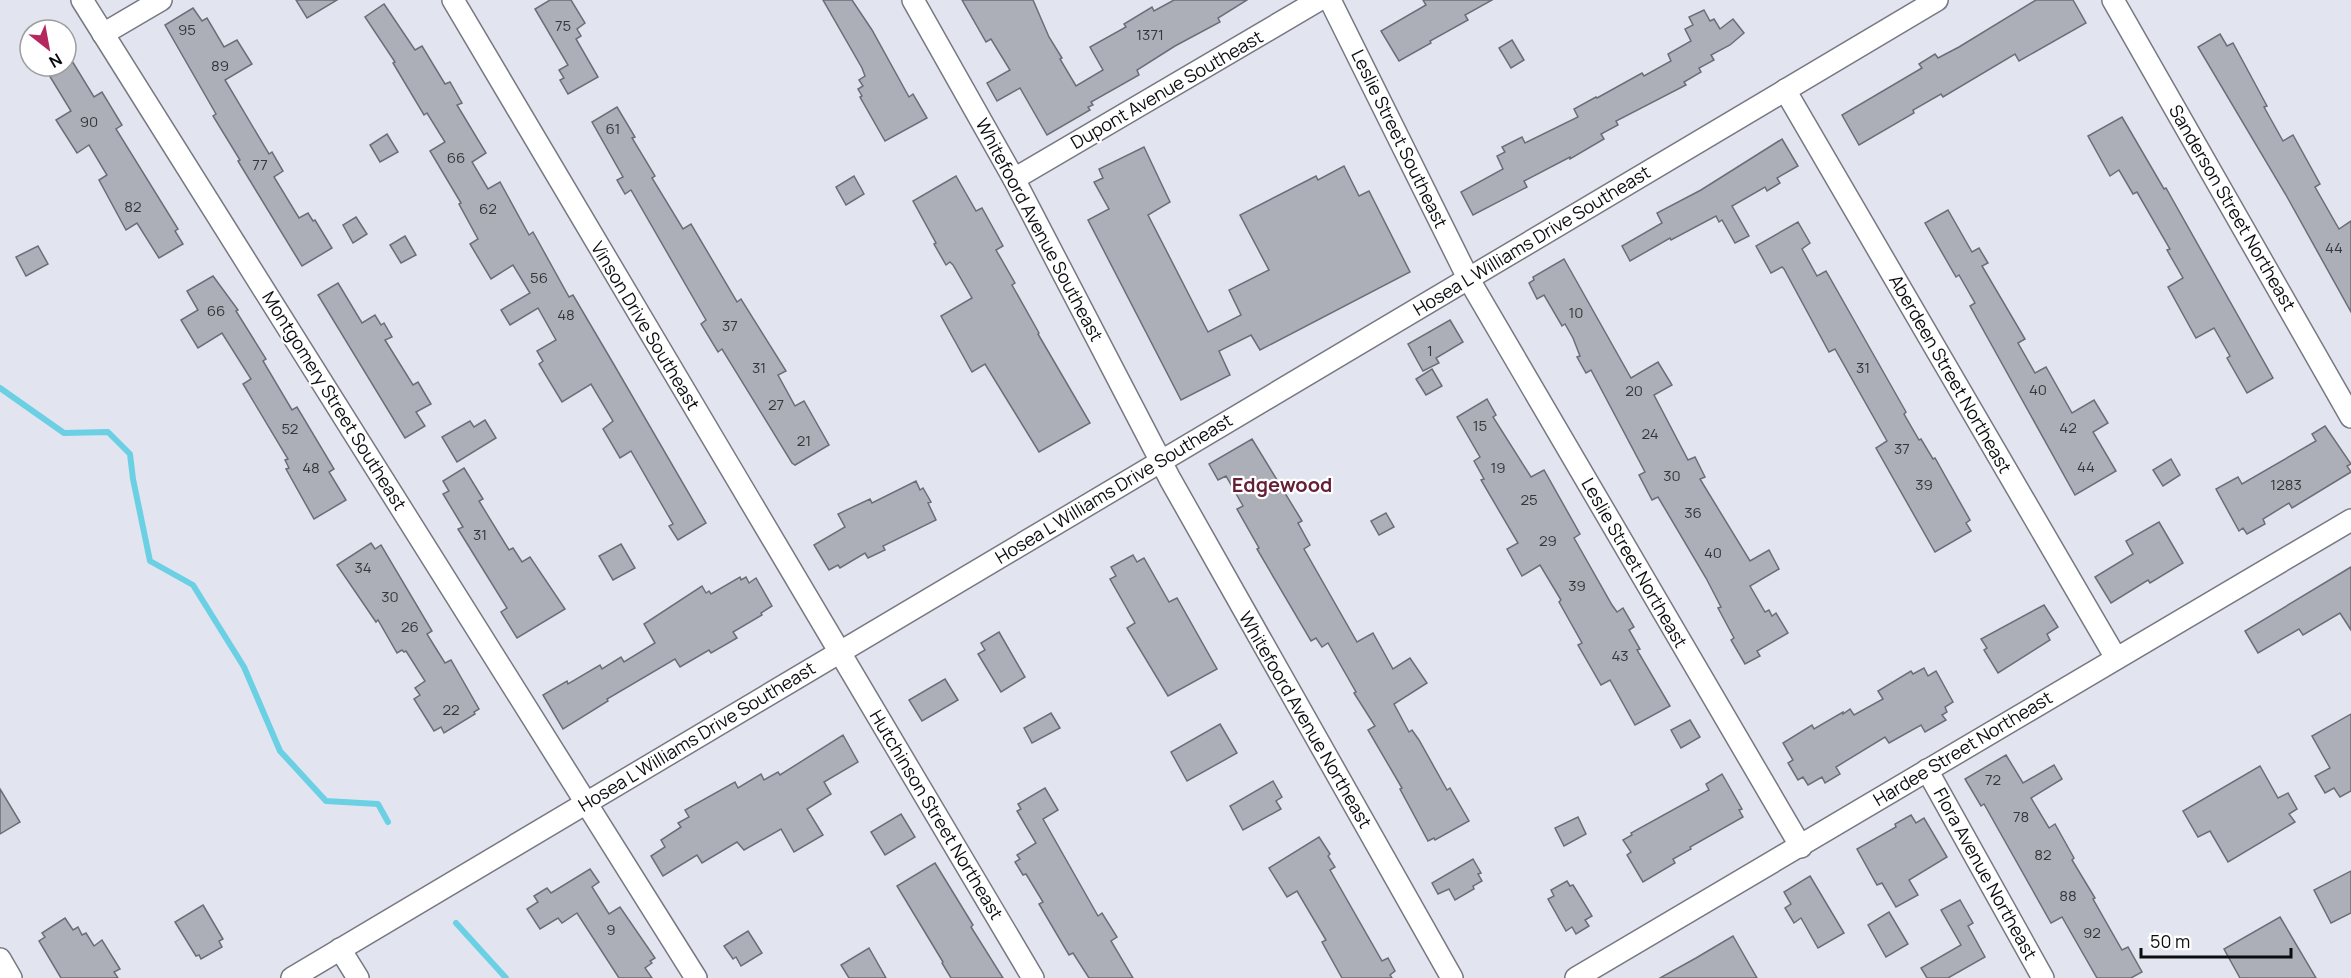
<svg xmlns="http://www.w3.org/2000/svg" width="2351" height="978" font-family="Manrope,sans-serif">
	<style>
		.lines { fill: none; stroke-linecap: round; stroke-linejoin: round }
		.stream { stroke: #6cd0e4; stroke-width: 6 }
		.building { fill: #acafb8; stroke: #6b6e76; stroke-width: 1.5 }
		.minor-casing { stroke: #767982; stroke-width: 24 }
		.minor { stroke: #fff; stroke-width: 21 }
		.labels { text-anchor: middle; stroke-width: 4.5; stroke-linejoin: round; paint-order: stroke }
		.number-label { font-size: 15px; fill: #34363a }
		.street-label { font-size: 18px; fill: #0c0d10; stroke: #fff }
		.neighbourhood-label { font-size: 20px; font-weight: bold; fill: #642036; stroke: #fff }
	</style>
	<rect width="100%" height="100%" fill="#e2e5ef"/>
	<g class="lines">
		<g class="stream">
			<path d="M 0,388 L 64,433 L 108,432 L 130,454 L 133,479 L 150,561 L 193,585 L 244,667 L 280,751 L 326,801 L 378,804 L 388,822"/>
			<path d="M 456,923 L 506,978"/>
		</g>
	</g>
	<g class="building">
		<path d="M 296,0 L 337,0 L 307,18 Z"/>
		<path d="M 550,0 L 571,0 L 585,23 L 577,29 L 581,36 L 576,39 L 598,77 L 568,94 L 560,80 L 564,78 L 559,70 L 568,65 L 535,9 Z"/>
		<path d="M 823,0 L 852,0 L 872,30 L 909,97 L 913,94 L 927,118 L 885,141 L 860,97 L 862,96 L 858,89 L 863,86 L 859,80 L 865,76 L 862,68 Z"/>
		<path d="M 962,0 L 1033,0 L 1049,37 L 1062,58 L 1060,59 L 1076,86 L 1103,70 L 1090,47 L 1126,27 L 1124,24 L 1152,7 L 1154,11 L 1174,0 L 1247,0 L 1218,18 L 1220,22 L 1175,46 L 1137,70 L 1139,75 L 1091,102 L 1093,105 L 1088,107 L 1090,110 L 1047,135 L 1020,88 L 997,101 L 987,83 L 1010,70 L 991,39 L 986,42 Z"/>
		<path d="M 1423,0 L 1492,0 L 1465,15 L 1468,20 L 1430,41 L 1431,43 L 1399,61 L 1381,31 L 1426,5 Z"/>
		<path d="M 2036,0 L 2073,0 L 2086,23 L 2019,61 L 2015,54 L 1943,97 L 1941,94 L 1913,110 L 1914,113 L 1859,145 L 1842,115 L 1922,68 L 1919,64 L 1935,54 L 1938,58 L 1959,47 Z"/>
		<path d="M 384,4 L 415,50 L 422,46 L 445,84 L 450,82 L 462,103 L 457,105 L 486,153 L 472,162 L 488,189 L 500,182 L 529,235 L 533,232 L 569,297 L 573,295 L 613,363 L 706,523 L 678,540 L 669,526 L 673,524 L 631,451 L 620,458 L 603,429 L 613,421 L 591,384 L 562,402 L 539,364 L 543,361 L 537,351 L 556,340 L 538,308 L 510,325 L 501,310 L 530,293 L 513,265 L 491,279 L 470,244 L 478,239 L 459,204 L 461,203 L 430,151 L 445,142 L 427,113 L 424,115 L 393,63 L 395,62 L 365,17 Z"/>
		<path d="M 193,8 L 202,21 L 207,18 L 224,47 L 237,40 L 252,64 L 225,80 L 269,154 L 272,152 L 283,171 L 274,177 L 299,218 L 308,213 L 313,221 L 315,220 L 332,248 L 302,266 L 238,161 L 240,160 L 213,116 L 216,114 L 165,25 Z"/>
		<path d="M 1704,10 L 1710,21 L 1714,19 L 1720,29 L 1733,19 L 1744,33 L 1730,45 L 1711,55 L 1714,60 L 1699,68 L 1701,72 L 1684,82 L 1686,85 L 1616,121 L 1618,125 L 1601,134 L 1604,139 L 1570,159 L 1570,157 L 1524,181 L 1527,187 L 1473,215 L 1461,192 L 1503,169 L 1497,156 L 1505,152 L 1502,147 L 1522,137 L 1525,143 L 1578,117 L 1574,109 L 1596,97 L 1597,98 L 1642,73 L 1644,76 L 1671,61 L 1668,54 L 1691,41 L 1685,29 L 1693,25 L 1689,17 Z"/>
		<path d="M 2220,34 L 2227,46 L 2233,43 L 2267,106 L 2264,107 L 2283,141 L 2293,135 L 2320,184 L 2315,187 L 2339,229 L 2351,221 L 2351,312 L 2286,195 L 2198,47 Z"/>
		<path d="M 1512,40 L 1524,60 L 1511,68 L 1499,48 Z"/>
		<path d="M 72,61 L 94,97 L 102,92 L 122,125 L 116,129 L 178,229 L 175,231 L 183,244 L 159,258 L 137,223 L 126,230 L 99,180 L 107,175 L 89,145 L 77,153 L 56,120 L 71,111 L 49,75 Z"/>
		<path d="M 617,107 L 635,137 L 632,138 L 655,176 L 652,178 L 683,229 L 691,224 L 737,302 L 741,299 L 786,371 L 778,375 L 795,406 L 804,401 L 829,445 L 795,465 L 792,463 L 722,349 L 718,352 L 701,324 L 706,320 L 631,190 L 625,194 L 617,180 L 623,177 L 592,122 Z"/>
		<path d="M 2122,117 L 2164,189 L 2166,188 L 2273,378 L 2247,393 L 2227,358 L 2230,356 L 2214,328 L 2196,338 L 2168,287 L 2183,278 L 2167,250 L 2170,249 L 2137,192 L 2133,194 L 2119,170 L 2110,176 L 2088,136 Z"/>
		<path d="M 387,134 L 398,152 L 380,162 L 370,145 Z"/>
		<path d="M 1782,139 L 1798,166 L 1777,178 L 1780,183 L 1767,191 L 1765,187 L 1732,206 L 1749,236 L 1735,243 L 1722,220 L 1719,222 L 1716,216 L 1671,240 L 1670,238 L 1630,261 L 1622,246 L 1662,223 L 1657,213 L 1701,190 Z"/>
		<path d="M 1144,147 L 1170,202 L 1148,215 L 1208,332 L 1241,315 L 1229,290 L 1269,270 L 1240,215 L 1316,176 L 1318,180 L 1344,166 L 1359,196 L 1369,191 L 1410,272 L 1260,350 L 1251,335 L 1219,351 L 1230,375 L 1181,400 L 1088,220 L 1109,209 L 1094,182 L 1103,178 L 1099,169 Z"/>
		<path d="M 854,176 L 864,194 L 846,205 L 836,187 Z"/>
		<path d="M 956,176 L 976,211 L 982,208 L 1003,246 L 996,250 L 1015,283 L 1012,285 L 1039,333 L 1038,334 L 1090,423 L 1039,452 L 985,364 L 972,372 L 941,316 L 972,298 L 953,265 L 950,262 L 946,265 L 934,244 L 936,243 L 913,201 Z"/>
		<path d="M 1948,210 L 1972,252 L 1979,248 L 1988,263 L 1982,266 L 2025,339 L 2018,343 L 2035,373 L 2046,367 L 2072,413 L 2094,400 L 2108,423 L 2093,432 L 2116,471 L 2075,495 L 1970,306 L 1975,303 L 1959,275 L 1956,277 L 1925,223 Z"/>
		<path d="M 356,217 L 367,234 L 353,243 L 343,225 Z"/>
		<path d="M 1798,222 L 1810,243 L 1802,249 L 1817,276 L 1826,271 L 1906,412 L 1904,414 L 1919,440 L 1921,439 L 1933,459 L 1935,458 L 1970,520 L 1966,523 L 1971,531 L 1935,552 L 1876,448 L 1887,441 L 1835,349 L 1829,352 L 1784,269 L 1782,267 L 1771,273 L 1756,246 Z"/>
		<path d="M 405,236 L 416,255 L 401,263 L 390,245 Z"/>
		<path d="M 38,246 L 48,264 L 26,276 L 16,257 Z"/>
		<path d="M 1564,259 L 1631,378 L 1658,362 L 1672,385 L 1654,395 L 1688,460 L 1695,457 L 1705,477 L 1700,479 L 1750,561 L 1769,550 L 1779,569 L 1750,586 L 1765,612 L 1769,610 L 1772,616 L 1776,613 L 1788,633 L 1757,651 L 1760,656 L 1745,664 L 1731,640 L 1734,638 L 1718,608 L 1721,607 L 1706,578 L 1658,497 L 1652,500 L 1639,475 L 1645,472 L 1591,370 L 1586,373 L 1577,357 L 1580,356 L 1573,338 L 1565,324 L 1562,326 L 1544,295 L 1537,299 L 1529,283 L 1534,280 L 1533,277 Z"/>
		<path d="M 213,276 L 238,310 L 236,311 L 266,359 L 263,361 L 292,410 L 297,407 L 334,469 L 329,472 L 346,500 L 314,519 L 286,469 L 289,468 L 285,460 L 288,459 L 243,384 L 251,379 L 222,333 L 198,348 L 181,320 L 198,310 L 187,291 Z"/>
		<path d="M 338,283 L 362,323 L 375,315 L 381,325 L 384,323 L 392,337 L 385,340 L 413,385 L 418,382 L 431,404 L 416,412 L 425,426 L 405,438 L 318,295 Z"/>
		<path d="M 1450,320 L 1463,342 L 1436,358 L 1439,363 L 1423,371 L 1408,344 Z"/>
		<path d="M 1432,369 L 1442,386 L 1426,395 L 1416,379 Z"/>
		<path d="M 1487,399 L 1496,415 L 1493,417 L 1531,477 L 1544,470 L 1580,534 L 1574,538 L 1612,605 L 1617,612 L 1623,608 L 1634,627 L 1629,630 L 1640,649 L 1637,650 L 1670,706 L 1635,725 L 1610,680 L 1601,685 L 1578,645 L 1582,643 L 1559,602 L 1561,600 L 1540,565 L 1522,576 L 1507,549 L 1518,543 L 1481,480 L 1484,479 L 1474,461 L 1480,457 L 1457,417 Z"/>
		<path d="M 485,420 L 496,438 L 457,462 L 442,437 L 470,421 L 474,427 Z"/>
		<path d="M 2325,426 L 2351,464 L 2347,466 L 2351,472 L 2292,508 L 2289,503 L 2263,519 L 2265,524 L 2247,534 L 2243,528 L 2239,531 L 2216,489 L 2238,477 L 2242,484 L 2316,441 L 2312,434 Z"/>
		<path d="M 1252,439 L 1302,521 L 1298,523 L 1310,545 L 1304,549 L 1357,642 L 1373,633 L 1393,669 L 1410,658 L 1427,683 L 1394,704 L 1409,732 L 1412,730 L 1419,740 L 1447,790 L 1450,788 L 1469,821 L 1435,840 L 1434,838 L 1428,841 L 1400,789 L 1402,788 L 1368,730 L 1375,726 L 1354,693 L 1356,692 L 1328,643 L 1322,647 L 1316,638 L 1311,641 L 1257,549 L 1259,548 L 1237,509 L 1243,506 L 1226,476 L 1218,480 L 1209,464 Z"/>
		<path d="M 2171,459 L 2180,475 L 2163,486 L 2153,470 Z"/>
		<path d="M 464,468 L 483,499 L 479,501 L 509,550 L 513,548 L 522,562 L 530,557 L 565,609 L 517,638 L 501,612 L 507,608 L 458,529 L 463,527 L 443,494 L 449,491 L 443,481 Z"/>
		<path d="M 916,481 L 920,490 L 923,488 L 931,502 L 928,503 L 936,520 L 883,546 L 885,550 L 868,558 L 865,553 L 840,568 L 838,565 L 829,570 L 814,545 L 845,527 L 838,514 L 870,499 L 872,503 Z"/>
		<path d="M 1386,513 L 1394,527 L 1379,535 L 1371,521 Z"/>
		<path d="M 2159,522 L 2183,563 L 2150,583 L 2148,580 L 2111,603 L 2095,577 L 2133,554 L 2126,541 Z"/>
		<path d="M 371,543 L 375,549 L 381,545 L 432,631 L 427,634 L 435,647 L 445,663 L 451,660 L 479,709 L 474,712 L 475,714 L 444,733 L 441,727 L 434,731 L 414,699 L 420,695 L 415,688 L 425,681 L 406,651 L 404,652 L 402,650 L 397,653 L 378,620 L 376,622 L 337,565 Z"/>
		<path d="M 621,544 L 635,568 L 613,580 L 599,556 Z"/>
		<path d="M 1133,555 L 1137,562 L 1144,558 L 1169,602 L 1177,598 L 1217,669 L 1168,696 L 1127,628 L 1135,623 L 1110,579 L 1116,576 L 1111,567 Z"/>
		<path d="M 2351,567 L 2351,630 L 2340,613 L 2303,635 L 2299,629 L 2258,653 L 2245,631 Z"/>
		<path d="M 740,577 L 741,580 L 746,577 L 749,583 L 756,578 L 772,606 L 761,613 L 762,615 L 733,632 L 737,638 L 711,653 L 709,650 L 680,667 L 675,659 L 607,699 L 608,701 L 563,729 L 543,695 L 567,681 L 568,684 L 600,665 L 602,669 L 621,657 L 624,662 L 655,643 L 644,624 L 702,586 L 706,593 L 709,591 L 711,594 Z"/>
		<path d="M 2044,605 L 2058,627 L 2047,634 L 2050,640 L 1998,673 L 1984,650 L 1987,648 L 1981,639 Z"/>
		<path d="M 999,632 L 1025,677 L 1001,692 L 978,654 L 985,650 L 981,643 Z"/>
		<path d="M 1924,668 L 1928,676 L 1936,671 L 1953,702 L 1945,707 L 1947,712 L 1942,715 L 1946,720 L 1925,732 L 1921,725 L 1889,743 L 1885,737 L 1836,767 L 1840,774 L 1825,783 L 1822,777 L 1808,785 L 1803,777 L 1798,780 L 1788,763 L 1793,760 L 1783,743 L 1812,725 L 1814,729 L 1843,712 L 1843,714 L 1850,709 L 1854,715 L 1883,699 L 1878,691 L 1911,671 L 1913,674 Z"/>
		<path d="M 945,679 L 958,700 L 922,721 L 909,700 Z"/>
		<path d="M 1051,713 L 1060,728 L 1032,743 L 1024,728 Z"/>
		<path d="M 2351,714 L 2351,791 L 2340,797 L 2334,788 L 2325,793 L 2315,776 L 2330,768 L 2312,736 Z"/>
		<path d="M 1690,720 L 1700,737 L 1681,748 L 1671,730 Z"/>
		<path d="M 1220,724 L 1237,753 L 1187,781 L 1171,752 Z"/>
		<path d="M 843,735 L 858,762 L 824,782 L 831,794 L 807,809 L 823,835 L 794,852 L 781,829 L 744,850 L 737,842 L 702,863 L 697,855 L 663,876 L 651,856 L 665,847 L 661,840 L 681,827 L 678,823 L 689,817 L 685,810 L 735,782 L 738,788 L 761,774 L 764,780 L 778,772 L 780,775 Z"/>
		<path d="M 2006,755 L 2023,783 L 2054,765 L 2062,779 L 2031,798 L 2049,828 L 2055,824 L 2074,858 L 2072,860 L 2095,898 L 2093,899 L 2122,950 L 2128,947 L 2142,972 L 2131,978 L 2097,978 L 2062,917 L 2051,923 L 1984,804 L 1981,806 L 1965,779 Z"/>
		<path d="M 2260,766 L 2278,798 L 2288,793 L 2297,809 L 2289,814 L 2295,822 L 2228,862 L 2210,831 L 2198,837 L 2183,811 Z"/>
		<path d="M 1722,774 L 1742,809 L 1739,810 L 1743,817 L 1690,847 L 1691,849 L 1673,859 L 1675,863 L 1643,882 L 1627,855 L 1631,852 L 1623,840 L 1632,835 L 1631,833 L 1709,790 L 1706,784 Z"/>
		<path d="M 1273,781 L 1282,797 L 1276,801 L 1281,809 L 1243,830 L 1230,806 Z"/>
		<path d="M 1045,788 L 1058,810 L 1043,819 L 1098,916 L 1102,913 L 1117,937 L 1111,941 L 1133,978 L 1089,978 L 1073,953 L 1069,955 L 1039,904 L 1043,902 L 1026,874 L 1023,875 L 1015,862 L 1020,859 L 1017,855 L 1036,843 L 1017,811 L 1021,809 L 1018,804 Z"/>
		<path d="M 0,789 L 20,822 L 0,834 Z"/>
		<path d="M 901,814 L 915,837 L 885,855 L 871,832 Z"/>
		<path d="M 1911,815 L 1916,823 L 1924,818 L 1947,857 L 1909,880 L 1918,895 L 1896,907 L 1882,883 L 1877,885 L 1857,849 L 1896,827 L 1895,824 Z"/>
		<path d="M 1578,817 L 1586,834 L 1564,846 L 1555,828 Z"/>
		<path d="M 1319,837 L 1330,854 L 1328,856 L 1335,867 L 1330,870 L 1382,961 L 1388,958 L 1395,971 L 1390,975 L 1392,978 L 1342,978 L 1322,942 L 1326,940 L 1297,891 L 1287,897 L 1269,868 Z"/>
		<path d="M 1473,859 L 1481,873 L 1478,874 L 1482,881 L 1473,886 L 1474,889 L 1455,900 L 1449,889 L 1438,894 L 1432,883 Z"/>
		<path d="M 935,863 L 973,925 L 971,927 L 1003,978 L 951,978 L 942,963 L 943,962 L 897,886 Z"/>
		<path d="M 590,869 L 599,882 L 592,887 L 609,914 L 620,907 L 655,958 L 650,961 L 652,963 L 645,968 L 652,978 L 619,978 L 577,913 L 562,923 L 558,918 L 540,929 L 527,909 L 538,902 L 534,896 L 547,888 L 551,893 Z"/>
		<path d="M 2351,871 L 2351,913 L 2331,923 L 2314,890 Z"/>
		<path d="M 1810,876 L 1844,933 L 1818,948 L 1801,918 L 1794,923 L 1785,908 L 1791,904 L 1784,892 Z"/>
		<path d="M 1567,881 L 1570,886 L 1573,885 L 1592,916 L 1585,920 L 1589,926 L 1576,934 L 1572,927 L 1566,931 L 1548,899 L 1554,896 L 1551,890 Z"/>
		<path d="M 1960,900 L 1973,923 L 1968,926 L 1985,957 L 1948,978 L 1927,978 L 1921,968 L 1961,945 L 1941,910 Z"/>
		<path d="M 203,905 L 223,939 L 219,941 L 222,947 L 201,959 L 199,955 L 196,956 L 175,922 Z"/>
		<path d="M 1889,912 L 1908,944 L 1886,957 L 1868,925 Z"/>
		<path d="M 2280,917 L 2316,978 L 2240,978 L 2224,949 Z"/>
		<path d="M 65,918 L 73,930 L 78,927 L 82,935 L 86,933 L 94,946 L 102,940 L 120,969 L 114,972 L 118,978 L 61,978 L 39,941 L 45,937 L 42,933 Z"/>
		<path d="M 748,931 L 762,953 L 741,966 L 736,957 L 733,959 L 724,946 Z"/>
		<path d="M 1733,936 L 1757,978 L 1660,978 L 1696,958 Z"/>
		<path d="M 869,948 L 886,978 L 849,978 L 841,965 Z"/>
	</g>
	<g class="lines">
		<defs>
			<g id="minor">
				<path d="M 82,0 L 696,978"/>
				<path d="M 453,0 L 1033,978"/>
				<path d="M 913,0 L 1014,179 L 1170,479 L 1452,978"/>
				<path d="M 1330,0 L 1468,278 L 1801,847"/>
				<path d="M 2113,0 L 2351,417"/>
				<path d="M 103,34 L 161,0"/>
				<path d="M 1785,90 L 2116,658"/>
				<path d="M 1014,179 L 1319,0"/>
				<path d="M 1927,770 L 2043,978"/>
				<path d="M 340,949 L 358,978"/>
				<path d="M 0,959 L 11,978"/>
				<path d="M 292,978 L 1937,0"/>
				<path d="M 1576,978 C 1835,827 2092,672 2351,520"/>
			</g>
		</defs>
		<use href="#minor" class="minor-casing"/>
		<use href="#minor" class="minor"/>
	</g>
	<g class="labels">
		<g class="number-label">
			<text x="563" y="31">75</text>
			<text x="187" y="35">95</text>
			<text x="1150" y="40">1371</text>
			<text x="220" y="71">89</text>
			<text x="89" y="127">90</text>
			<text x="613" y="134">61</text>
			<text x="456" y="163">66</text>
			<text x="260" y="170">77</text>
			<text x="133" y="212">82</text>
			<text x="488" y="214">62</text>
			<text x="2334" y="253">44</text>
			<text x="539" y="283">56</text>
			<text x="216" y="316">66</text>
			<text x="1576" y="318">10</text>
			<text x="566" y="320">48</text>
			<text x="730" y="331">37</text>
			<text x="1430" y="356">1</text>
			<text x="759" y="373">31</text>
			<text x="1863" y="373">31</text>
			<text x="2038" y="395">40</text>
			<text x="1634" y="396">20</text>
			<text x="776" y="410">27</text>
			<text x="1480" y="431">15</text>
			<text x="2068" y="433">42</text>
			<text x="290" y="434">52</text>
			<text x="1650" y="439">24</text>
			<text x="804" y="446">21</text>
			<text x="1902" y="454">37</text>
			<text x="2086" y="472">44</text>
			<text x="311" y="473">48</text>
			<text x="1498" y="473">19</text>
			<text x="1672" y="481">30</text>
			<text x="1924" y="490">39</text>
			<text x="2286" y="490">1283</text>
			<text x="1529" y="505">25</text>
			<text x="1693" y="518">36</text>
			<text x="480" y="540">31</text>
			<text x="1548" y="546">29</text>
			<text x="1713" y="558">40</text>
			<text x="363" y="573">34</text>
			<text x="1577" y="591">39</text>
			<text x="390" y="602">30</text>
			<text x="410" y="632">26</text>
			<text x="1620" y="661">43</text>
			<text x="451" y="715">22</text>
			<text x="1993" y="785">72</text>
			<text x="2021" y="822">78</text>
			<text x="2043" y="860">82</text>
			<text x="2068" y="901">88</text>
			<text x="611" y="935">9</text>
			<text x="2092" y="938">92</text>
		</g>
		<g class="street-label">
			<text transform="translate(1167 90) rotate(-30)" y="6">Dupont Avenue Southeast</text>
			<text transform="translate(1399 139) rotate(64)" y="6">Leslie Street Southeast</text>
			<text transform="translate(2232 208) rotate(60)" y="6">Sanderson Street Northeast</text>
			<text transform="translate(1039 230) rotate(62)" y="6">Whitefoord Avenue Southeast</text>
			<text transform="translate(1532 241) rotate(-31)" y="6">Hosea L Williams Drive Southeast</text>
			<text transform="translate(645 326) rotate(59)" y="6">Vinson Drive Southeast</text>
			<text transform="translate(1950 374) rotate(60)" y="6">Aberdeen Street Northeast</text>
			<text transform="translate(334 401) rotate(58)" y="6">Montgomery Street Southeast</text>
			<text transform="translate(1114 489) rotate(-31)" y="6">Hosea L Williams Drive Southeast</text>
			<text transform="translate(1634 563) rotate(60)" y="6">Leslie Street Northeast</text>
			<text transform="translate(1305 720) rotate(60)" y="6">Whitefoord Avenue Northeast</text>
			<text transform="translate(697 737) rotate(-31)" y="6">Hosea L Williams Drive Southeast</text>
			<text transform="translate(1963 749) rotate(-31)" y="6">Hardee Street Northeast</text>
			<text transform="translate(936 815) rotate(59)" y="6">Hutchinson Street Northeast</text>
			<text transform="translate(1985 874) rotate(61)" y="6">Flora Avenue Northeast</text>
		</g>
		<g class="neighbourhood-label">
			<text x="1282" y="492">Edgewood</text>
		</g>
	</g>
	<g transform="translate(48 48) rotate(149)"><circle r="28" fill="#ffffff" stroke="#9e9e9f" stroke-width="1.5"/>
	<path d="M0-4.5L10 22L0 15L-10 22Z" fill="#b5285e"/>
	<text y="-9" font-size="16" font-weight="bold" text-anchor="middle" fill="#0c0d10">N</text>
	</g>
	<path d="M2141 948v9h150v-9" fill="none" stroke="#0c0d10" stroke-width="3"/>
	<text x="2150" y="948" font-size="18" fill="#0c0d10" stroke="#ffffff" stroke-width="4.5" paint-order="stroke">50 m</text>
</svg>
